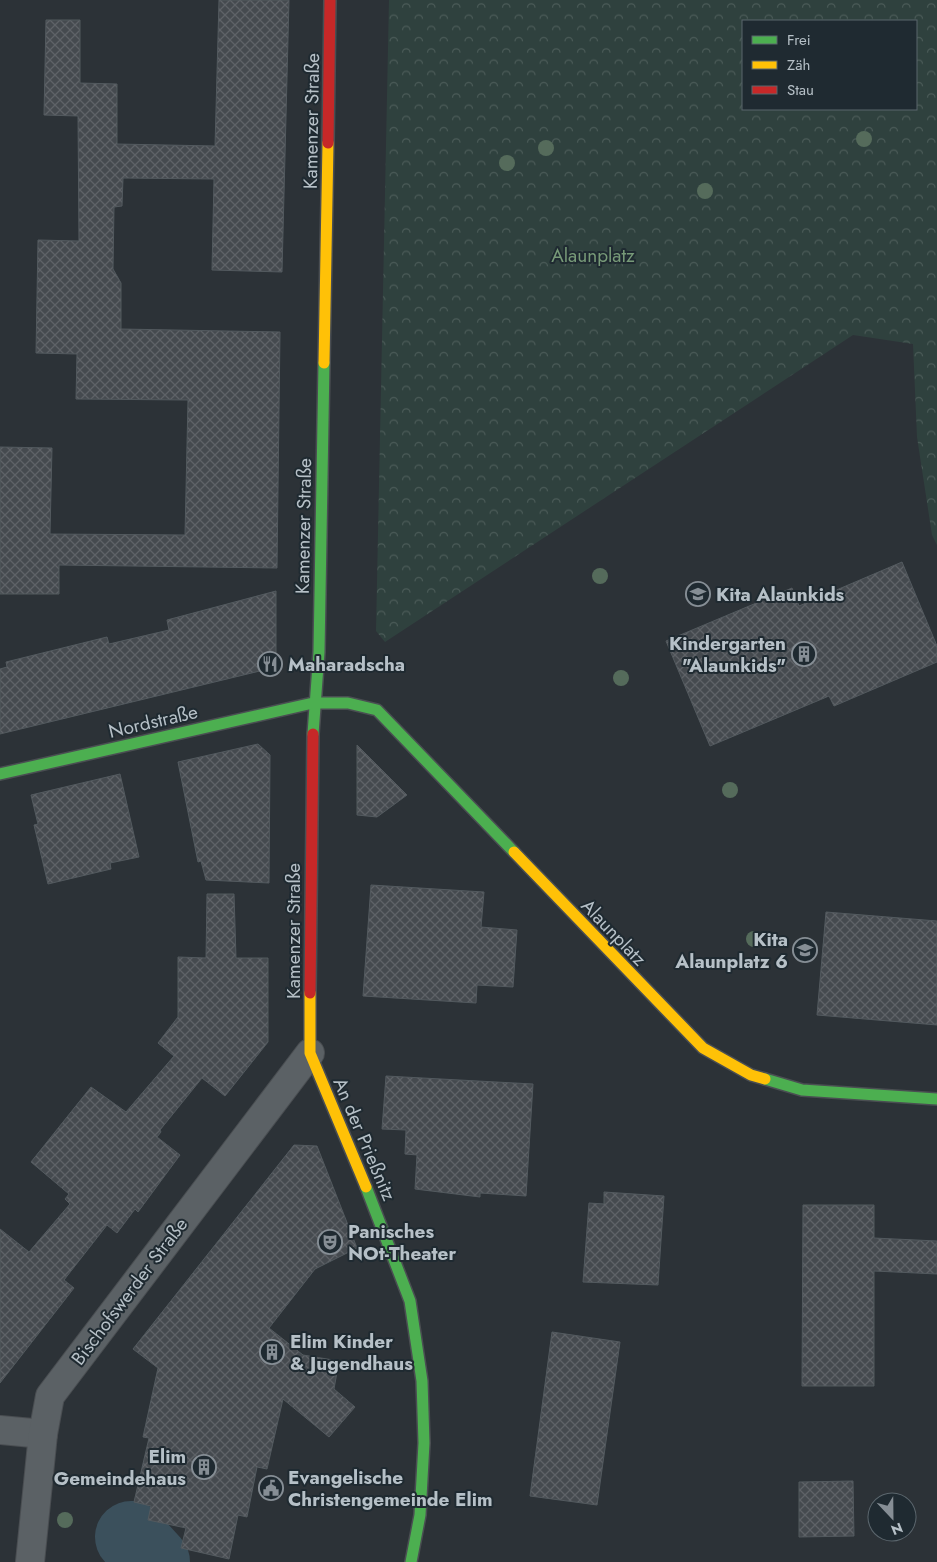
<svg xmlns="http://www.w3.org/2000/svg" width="937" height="1562" font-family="Jost,sans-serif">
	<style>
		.park { fill: url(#park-crowns); fill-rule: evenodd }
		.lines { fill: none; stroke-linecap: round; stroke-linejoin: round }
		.river { stroke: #3b505c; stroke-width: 72 }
		.building { fill: url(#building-cross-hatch); stroke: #535a5f }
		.street-casing { stroke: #4a4e52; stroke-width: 30 }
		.fast-casing { stroke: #4a4e52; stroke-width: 14 }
		.slow-casing { stroke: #4a4e52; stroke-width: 14 }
		.jam-casing { stroke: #4a4e52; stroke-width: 14 }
		.street { stroke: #5b6165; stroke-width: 28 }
		.fast { stroke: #4caf50; stroke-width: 11 }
		.slow { stroke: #ffc107; stroke-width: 11 }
		.jam { stroke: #c62828; stroke-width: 11 }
		.tree { fill: #556b5b }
		.labels { text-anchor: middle; stroke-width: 4; stroke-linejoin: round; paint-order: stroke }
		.street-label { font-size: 19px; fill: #b6c0c7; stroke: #1f2a31 }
		.park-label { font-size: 19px; fill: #779a78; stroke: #1f2a31 }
		.poi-label { font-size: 19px; font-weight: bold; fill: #b6c0c7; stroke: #1f2a31; text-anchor: start }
	</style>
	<defs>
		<pattern id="park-crowns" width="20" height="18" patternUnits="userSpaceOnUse" patternTransform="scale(1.25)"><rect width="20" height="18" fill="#2f413e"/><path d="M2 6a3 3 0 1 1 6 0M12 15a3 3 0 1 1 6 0" fill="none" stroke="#4b5b58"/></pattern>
		<pattern id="building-cross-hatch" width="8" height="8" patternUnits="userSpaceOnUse" patternTransform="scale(1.25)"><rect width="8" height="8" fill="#454a4f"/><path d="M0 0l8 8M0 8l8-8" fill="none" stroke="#5e6267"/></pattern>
	</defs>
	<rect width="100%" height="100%" fill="#2c3237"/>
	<path class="park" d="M 389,0 L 937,0 L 937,545 L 932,535 L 917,437 L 913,344 L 853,335 L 385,642 L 376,631 ZM 743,21 L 916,21 L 916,109 L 743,109 Z"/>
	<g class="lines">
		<path class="river" d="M 131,1537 L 154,1562"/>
	</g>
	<g class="building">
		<path d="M 219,0 L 289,0 L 282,272 L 212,270 L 214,179 L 123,178 L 122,206 L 114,207 L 113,269 L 121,283 L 121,329 L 280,332 L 277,568 L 59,565 L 59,594 L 0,594 L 0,447 L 52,448 L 50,534 L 185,535 L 188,400 L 76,399 L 77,354 L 36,353 L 38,240 L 79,241 L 78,116 L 44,115 L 46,20 L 80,20 L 80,83 L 117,84 L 117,144 L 215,146 Z"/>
		<path d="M 902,562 L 937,646 L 937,662 L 834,706 L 829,696 L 710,746 L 666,641 L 792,588 L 799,606 Z"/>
		<path d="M 276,591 L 276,656 L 264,670 L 0,734 L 0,669 L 7,667 L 6,662 L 107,637 L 109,644 L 169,630 L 167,620 Z"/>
		<path d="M 258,744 L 270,755 L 269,883 L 206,880 L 201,861 L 198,862 L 178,762 Z"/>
		<path d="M 357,745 L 407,795 L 377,817 L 357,815 Z"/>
		<path d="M 120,774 L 139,857 L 110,863 L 111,869 L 48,884 L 34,825 L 38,824 L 31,795 Z"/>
		<path d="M 371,885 L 484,892 L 481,927 L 517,930 L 513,987 L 477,985 L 476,1003 L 363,996 Z"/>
		<path d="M 207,894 L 234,894 L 236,958 L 268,958 L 268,1042 L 225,1096 L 202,1078 L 160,1130 L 161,1132 L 157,1137 L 180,1155 L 138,1212 L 135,1209 L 117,1233 L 107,1225 L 64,1280 L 74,1288 L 0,1383 L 0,1229 L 29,1252 L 70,1204 L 65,1199 L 69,1194 L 31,1162 L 91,1087 L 126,1112 L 174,1056 L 158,1043 L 178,1017 L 178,957 L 206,958 Z"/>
		<path d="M 826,912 L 937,921 L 937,1025 L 817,1015 Z"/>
		<path d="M 386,1076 L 533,1084 L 526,1196 L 480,1193 L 480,1197 L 415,1189 L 417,1155 L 405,1154 L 406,1130 L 382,1129 Z"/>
		<path d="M 294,1145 L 317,1146 L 357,1248 L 315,1269 L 269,1328 L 303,1355 L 339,1361 L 334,1389 L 355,1407 L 329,1437 L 283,1399 L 267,1469 L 257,1467 L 247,1517 L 238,1515 L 229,1559 L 181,1548 L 186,1528 L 148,1520 L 151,1506 L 134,1502 L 149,1438 L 143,1437 L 158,1368 L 133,1349 Z"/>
		<path d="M 604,1192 L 664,1196 L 658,1285 L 583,1282 L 589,1203 L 604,1204 Z"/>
		<path d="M 803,1205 L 874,1205 L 874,1238 L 937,1241 L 937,1274 L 874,1271 L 874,1386 L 802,1386 Z"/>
		<path d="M 552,1332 L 620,1342 L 597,1505 L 530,1496 Z"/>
		<path d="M 853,1481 L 854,1536 L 799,1537 L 799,1482 Z"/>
	</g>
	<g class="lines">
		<defs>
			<g id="street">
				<path d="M 0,1430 L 43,1434"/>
				<path d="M 30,1562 L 43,1434 L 50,1396 L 310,1053"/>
			</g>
			<g id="fast">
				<path d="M 313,734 L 319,652 L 324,363"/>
				<path d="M 0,774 L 313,703 L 348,703 L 377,710 L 514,852"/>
				<path d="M 765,1079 L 802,1090 L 937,1099"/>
				<path d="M 366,1187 L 410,1301 L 422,1381 L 424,1443 L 420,1515 L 411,1562"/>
			</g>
			<g id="slow">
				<path d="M 324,363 L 328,143"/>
				<path d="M 514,852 L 703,1048 L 751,1075 L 765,1079"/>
				<path d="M 310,993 L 310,1053 L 366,1187"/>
			</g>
			<g id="jam">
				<path d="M 328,143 L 330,0"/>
				<path d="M 310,993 L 313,734"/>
			</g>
		</defs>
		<use href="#street" class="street-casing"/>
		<use href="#fast" class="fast-casing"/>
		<use href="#slow" class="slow-casing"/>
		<use href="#jam" class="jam-casing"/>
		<use href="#street" class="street"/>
		<use href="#fast" class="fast"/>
		<use href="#slow" class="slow"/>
		<use href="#jam" class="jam"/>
	</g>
	<g class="tree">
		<circle cx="864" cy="139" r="8"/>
		<circle cx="546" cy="148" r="8"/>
		<circle cx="507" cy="163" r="8"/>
		<circle cx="705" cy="191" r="8"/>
		<circle cx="600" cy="576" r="8"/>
		<circle cx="621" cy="678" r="8"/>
		<circle cx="730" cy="790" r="8"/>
		<circle cx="754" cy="939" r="8"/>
		<circle cx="65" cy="1520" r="8"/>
	</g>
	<defs>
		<symbol id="school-ring" viewBox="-11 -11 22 22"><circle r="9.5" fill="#1f2a31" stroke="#868e95" stroke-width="1.5"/><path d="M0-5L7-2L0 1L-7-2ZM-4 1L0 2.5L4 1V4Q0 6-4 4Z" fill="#868e95"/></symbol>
		<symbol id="building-ring" viewBox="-11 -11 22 22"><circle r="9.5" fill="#1f2a31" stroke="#868e95" stroke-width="1.5"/><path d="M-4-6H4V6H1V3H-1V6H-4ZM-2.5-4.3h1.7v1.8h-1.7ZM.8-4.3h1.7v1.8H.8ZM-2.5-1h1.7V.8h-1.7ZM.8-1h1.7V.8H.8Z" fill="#868e95"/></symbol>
		<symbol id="restaurant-ring" viewBox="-11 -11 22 22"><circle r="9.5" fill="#1f2a31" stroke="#868e95" stroke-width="1.5"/><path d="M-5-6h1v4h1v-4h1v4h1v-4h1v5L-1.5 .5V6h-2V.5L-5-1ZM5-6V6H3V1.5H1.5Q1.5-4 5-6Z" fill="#868e95"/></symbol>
		<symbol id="theatre-ring" viewBox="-11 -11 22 22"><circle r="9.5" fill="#1f2a31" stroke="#868e95" stroke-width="1.5"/><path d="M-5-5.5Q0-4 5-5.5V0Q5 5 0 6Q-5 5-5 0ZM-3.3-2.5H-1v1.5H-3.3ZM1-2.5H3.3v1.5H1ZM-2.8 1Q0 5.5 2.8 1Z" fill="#868e95"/></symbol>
		<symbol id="civic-ring" viewBox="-11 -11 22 22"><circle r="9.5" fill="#1f2a31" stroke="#868e95" stroke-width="1.5"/><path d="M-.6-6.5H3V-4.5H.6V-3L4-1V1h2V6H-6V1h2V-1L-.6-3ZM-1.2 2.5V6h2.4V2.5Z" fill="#868e95"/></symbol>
	</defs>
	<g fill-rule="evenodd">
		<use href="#school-ring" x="684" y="580" width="28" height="28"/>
		<use href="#building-ring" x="790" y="640" width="28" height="28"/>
		<use href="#restaurant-ring" x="256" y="650" width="28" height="28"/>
		<use href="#school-ring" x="791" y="936" width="28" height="28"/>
		<use href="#theatre-ring" x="316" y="1228" width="28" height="28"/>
		<use href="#building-ring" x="258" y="1338" width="28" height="28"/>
		<use href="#building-ring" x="190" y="1453" width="28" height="28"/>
		<use href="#civic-ring" x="257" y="1474" width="28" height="28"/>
	</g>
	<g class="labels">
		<g class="street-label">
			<text transform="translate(311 121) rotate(-89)" y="7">Kamenzer Straße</text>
			<text transform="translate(303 526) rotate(-89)" y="7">Kamenzer Straße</text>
			<text transform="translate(153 721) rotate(-13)" y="7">Nordstraße</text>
			<text transform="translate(293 931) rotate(-90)" y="7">Kamenzer Straße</text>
			<text transform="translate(614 932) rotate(46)" y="7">Alaunplatz</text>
			<text transform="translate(365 1139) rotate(67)" y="7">An der Prießnitz</text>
			<text transform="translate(129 1291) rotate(-53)" y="7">Bischofswerder Straße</text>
		</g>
		<g class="park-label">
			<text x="593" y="262">Alaunplatz</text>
		</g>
		<g class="poi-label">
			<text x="716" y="601">Kita Alaunkids</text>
			<text x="786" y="650" text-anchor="end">Kindergarten<tspan x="786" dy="22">"Alaunkids"</tspan></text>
			<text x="288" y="671">Maharadscha</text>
			<text x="788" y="946" text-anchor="end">Kita<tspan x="788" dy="22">Alaunplatz 6</tspan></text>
			<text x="348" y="1238">Panisches<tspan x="348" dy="22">NOt-Theater</tspan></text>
			<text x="290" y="1348">Elim Kinder<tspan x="290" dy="22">&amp; Jugendhaus</tspan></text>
			<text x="186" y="1463" text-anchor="end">Elim<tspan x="186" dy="22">Gemeindehaus</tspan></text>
			<text x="288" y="1484">Evangelische<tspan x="288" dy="22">Christengemeinde Elim</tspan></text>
		</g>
	</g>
	<rect x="742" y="20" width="175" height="90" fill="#1f2a31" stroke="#5b666d"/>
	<rect x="752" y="36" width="25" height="8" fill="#4caf50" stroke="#5b666d"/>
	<text x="787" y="45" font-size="15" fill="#b6c0c7">Frei</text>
	<rect x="752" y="61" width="25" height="8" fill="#ffc107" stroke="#5b666d"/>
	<text x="787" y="70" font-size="15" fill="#b6c0c7">Zäh</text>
	<rect x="752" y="86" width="25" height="8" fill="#c62828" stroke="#5b666d"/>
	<text x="787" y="95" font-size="15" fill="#b6c0c7">Stau</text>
	<g transform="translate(892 1517) rotate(158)"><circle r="24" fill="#1f2a31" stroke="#5b666d"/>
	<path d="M0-4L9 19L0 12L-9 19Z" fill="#868e95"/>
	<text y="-8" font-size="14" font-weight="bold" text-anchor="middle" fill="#b6c0c7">N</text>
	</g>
</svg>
